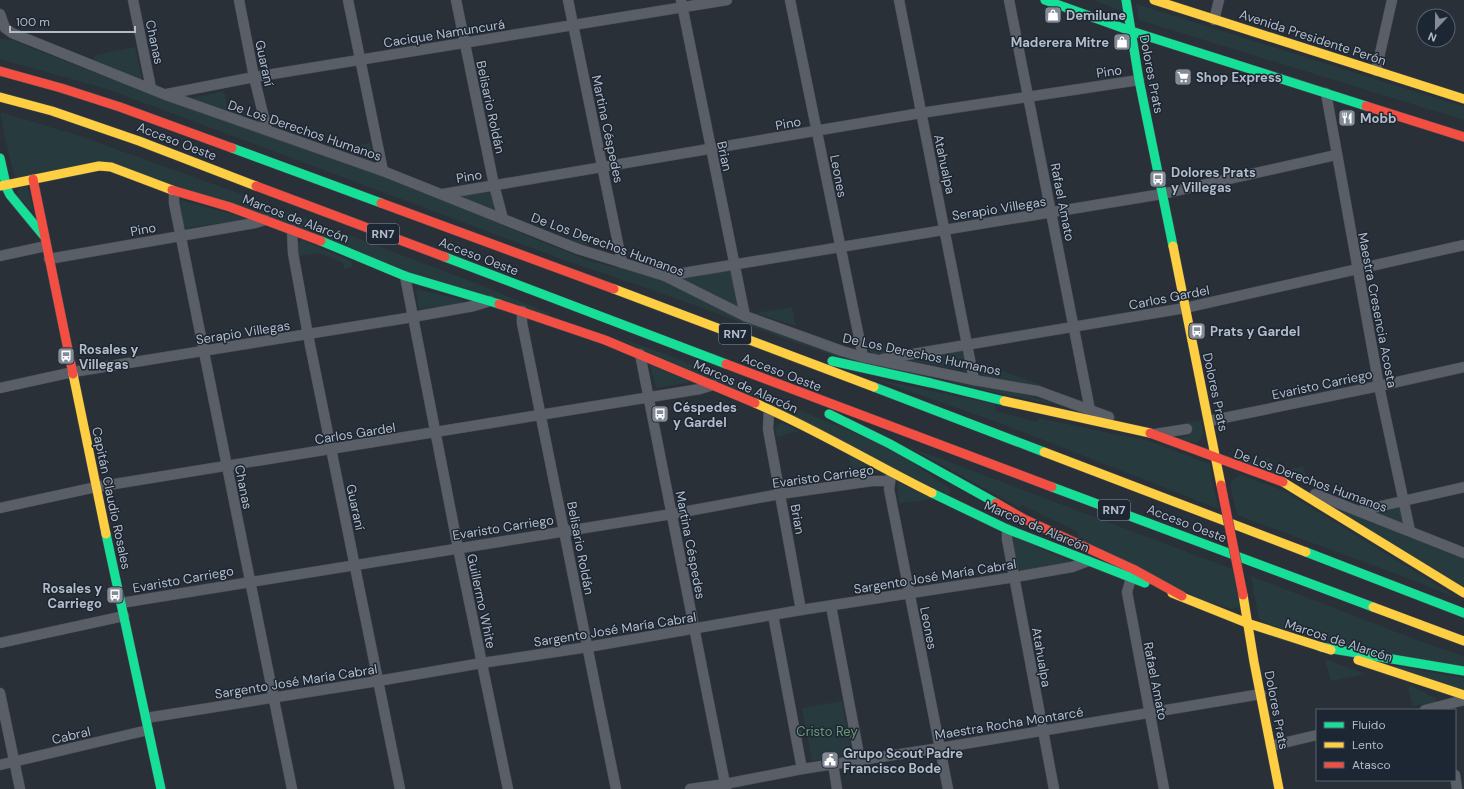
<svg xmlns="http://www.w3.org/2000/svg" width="1464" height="789" font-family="'DM Sans',sans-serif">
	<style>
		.green { fill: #273a3e }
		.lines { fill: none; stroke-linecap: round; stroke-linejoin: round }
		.street-casing { stroke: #484c53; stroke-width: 11 }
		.fast-casing { stroke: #484c53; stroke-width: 10 }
		.slow-casing { stroke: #484c53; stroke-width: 10 }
		.jam-casing { stroke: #484c53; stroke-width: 10 }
		.street { stroke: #5a5e66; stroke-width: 10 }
		.fast { stroke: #16e098; stroke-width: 9 }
		.slow { stroke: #ffcf43; stroke-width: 9 }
		.jam { stroke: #f24e42; stroke-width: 9 }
		.jam-bridge-casing { stroke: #484c53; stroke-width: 10; stroke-linecap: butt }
		.jam-bridge { stroke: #f24e42; stroke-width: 9 }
		.labels { text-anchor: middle; stroke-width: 3; stroke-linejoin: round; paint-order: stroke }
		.shield { fill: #1d2633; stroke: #878f9c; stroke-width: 1 }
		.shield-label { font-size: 12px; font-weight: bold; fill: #b4bcc9 }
		.poi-label { font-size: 13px; font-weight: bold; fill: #b4bcc9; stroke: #1d2633; text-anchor: start }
		.street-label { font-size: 13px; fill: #b4bcc9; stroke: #1d2633 }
		.park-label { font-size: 13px; fill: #6b9a76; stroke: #1d2633 }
	</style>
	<rect width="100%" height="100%" fill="#2a3038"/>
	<g class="green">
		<path d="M 1092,0 L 1121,0 L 1123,11 Z"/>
		<path d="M 1136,4 L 1464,107 L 1464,120 L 1139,20 Z"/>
		<path d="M 0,39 L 12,40 L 93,72 L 420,189 L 535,239 L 590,261 L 644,274 L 663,280 L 744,319 L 790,338 L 845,356 L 942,380 L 1015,392 L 1051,402 L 1050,404 L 852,362 L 805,346 L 672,297 L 556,257 L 107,89 L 0,59 Z"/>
		<path d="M 135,47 L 142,80 L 93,60 L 95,55 Z"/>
		<path d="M 224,91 L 227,108 L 239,105 L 242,116 L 192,98 Z"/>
		<path d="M 0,112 L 77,135 L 238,193 L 478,284 L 549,313 L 549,316 L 412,273 L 110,162 L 15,178 L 5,138 Z"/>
		<path d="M 370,143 L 373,158 L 351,150 L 351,147 Z"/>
		<path d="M 27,186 L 35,215 L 18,196 L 18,189 Z"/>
		<path d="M 493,192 L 495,212 L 461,196 Z"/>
		<path d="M 180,200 L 249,219 L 187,228 L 183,225 L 179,202 Z"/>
		<path d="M 587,236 L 588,249 L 568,240 Z"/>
		<path d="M 302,240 L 351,261 L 353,267 L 344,269 L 343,263 L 320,253 L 299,256 L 297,243 Z"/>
		<path d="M 732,270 L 738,309 L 679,278 Z"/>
		<path d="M 416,289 L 462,300 L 463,304 L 419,309 Z"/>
		<path d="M 792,307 L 796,326 L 755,313 Z"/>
		<path d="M 611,335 L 668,355 L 864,437 L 905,457 L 950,489 L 949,495 Z"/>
		<path d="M 889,344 L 890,354 L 877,355 L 870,352 L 868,347 Z"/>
		<path d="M 962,351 L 967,371 L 908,360 Z"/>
		<path d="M 649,361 L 691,382 L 656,388 Z"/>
		<path d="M 979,362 L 1043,386 L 1039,389 L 987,378 L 980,373 Z"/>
		<path d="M 875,379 L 995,404 L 996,411 L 1037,422 L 1038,418 L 1149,441 L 1210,464 L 1212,480 L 1219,509 L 1005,425 Z"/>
		<path d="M 1201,420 L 1203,433 L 1199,442 L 1197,443 L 1174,438 L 1189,436 L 1187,422 Z"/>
		<path d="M 782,423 L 800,431 L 777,437 L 775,428 L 778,424 Z"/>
		<path d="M 907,446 L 1232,569 L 1241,607 L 1232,609 L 1205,601 L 1077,539 L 1079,534 L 1072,529 L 1022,505 L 1020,508 Z"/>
		<path d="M 849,455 L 878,473 L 852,476 Z"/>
		<path d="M 1269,458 L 1274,473 L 1303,466 L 1309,485 L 1246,463 Z"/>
		<path d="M 1241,475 L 1284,491 L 1460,599 L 1402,576 L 1237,515 L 1230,484 L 1235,478 Z"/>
		<path d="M 897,482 L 934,499 L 899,503 Z"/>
		<path d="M 1322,502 L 1464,559 L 1464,588 Z"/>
		<path d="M 1402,504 L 1407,527 L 1369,511 Z"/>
		<path d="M 1011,536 L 1072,562 L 1017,572 Z"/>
		<path d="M 1251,576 L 1430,645 L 1464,656 L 1464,667 L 1330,644 L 1273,626 L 1259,619 Z"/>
		<path d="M 1325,659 L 1366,674 L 1331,681 Z"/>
		<path d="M 1372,662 L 1464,678 L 1464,692 Z"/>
		<path d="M 1410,685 L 1437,699 L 1435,703 L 1413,706 L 1408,689 Z"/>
		<path d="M 842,701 L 852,753 L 812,761 L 802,708 Z"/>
	</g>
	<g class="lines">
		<defs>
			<g id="street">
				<path d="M 133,0 L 151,88"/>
				<path d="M 239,0 L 254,77 L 267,130"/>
				<path d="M 348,0 L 383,171"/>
				<path d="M 456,0 L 494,185 L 503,219"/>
				<path d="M 568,0 L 622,263"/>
				<path d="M 681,0 L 745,316"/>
				<path d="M 790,0 L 863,357"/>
				<path d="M 899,0 L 974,380"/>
				<path d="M 1009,0 L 1090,410"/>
				<path d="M 0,14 L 5,28 L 12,33 L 166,95 L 383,171 L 578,249 L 665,276 L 745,316 L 842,351 L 863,357 L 974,380 L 1038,391 L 1109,417"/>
				<path d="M 1214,20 L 1219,0"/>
				<path d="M 1376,71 L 1392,0"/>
				<path d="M 1326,93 L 1379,386 L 1410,531"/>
				<path d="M 167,94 L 254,77 L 727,0"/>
				<path d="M 174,191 L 174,203 L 292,789"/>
				<path d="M 443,194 L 921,113 L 1139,80"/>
				<path d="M 292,230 L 293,253 L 308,335 L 400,789"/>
				<path d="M 0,256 L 46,246"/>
				<path d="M 49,259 L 255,223 L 265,220"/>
				<path d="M 405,276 L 458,548 L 508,789"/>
				<path d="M 665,276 L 1162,194 L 1336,155"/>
				<path d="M 522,311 L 522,323 L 616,789"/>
				<path d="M 640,354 L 726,789"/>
				<path d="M 883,359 L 1185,308 L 1464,245"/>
				<path d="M 0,388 L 73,372 L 413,317 L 474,306 L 490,301"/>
				<path d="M 769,409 L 768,429 L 801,610"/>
				<path d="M 1209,421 L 1379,386 L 1464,367"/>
				<path d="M 1155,434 L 1187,429"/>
				<path d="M 891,476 L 889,489 L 948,789"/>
				<path d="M 1315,494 L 1464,553"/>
				<path d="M 0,508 L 96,487 L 700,389 L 713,385"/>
				<path d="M 1359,511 L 1464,487"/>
				<path d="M 1007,529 L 1007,539 L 1054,789"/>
				<path d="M 1131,578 L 1127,592 L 1164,789"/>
				<path d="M 121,603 L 672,514 L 780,494 L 872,481 L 889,481"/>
				<path d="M 831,606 L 860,760"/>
				<path d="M 773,615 L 802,769"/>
				<path d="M 0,643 L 124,616"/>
				<path d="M 0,693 L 20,789"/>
				<path d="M 1425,710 L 1464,700"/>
				<path d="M 146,718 L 378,681 L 482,663 L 588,647 L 801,610 L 1015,577 L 1072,567 L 1088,561"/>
				<path d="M 1271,746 L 1317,735"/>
				<path d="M 833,764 L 837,789"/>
				<path d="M 0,765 L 148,730"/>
				<path d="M 1455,775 L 1457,789"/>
				<path d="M 690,789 L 725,784 L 802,769 L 940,748 L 1261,694"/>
			</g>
			<g id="fast">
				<path d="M 1045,0 L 1131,31 L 1366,106"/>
				<path d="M 1126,0 L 1139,80 L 1173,246"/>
				<path d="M 232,148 L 381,203"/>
				<path d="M 0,158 L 7,189 L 10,195 L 43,235"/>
				<path d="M 321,241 L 405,276 L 499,304"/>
				<path d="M 445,257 L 726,364"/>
				<path d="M 832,361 L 931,383 L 1004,401"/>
				<path d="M 874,387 L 1044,452"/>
				<path d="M 829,414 L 890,444 L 996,503"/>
				<path d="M 1052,487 L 1373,607"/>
				<path d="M 932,493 L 1007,529 L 1145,583"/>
				<path d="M 106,534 L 161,789"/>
				<path d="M 1306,552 L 1464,613"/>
				<path d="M 1321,647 L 1464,671"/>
			</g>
			<g id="slow">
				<path d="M 1154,0 L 1464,99"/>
				<path d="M 0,97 L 52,111 L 139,141 L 256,186"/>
				<path d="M 0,186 L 99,166 L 111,167 L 172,190"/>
				<path d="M 1173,246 L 1221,485"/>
				<path d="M 614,289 L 874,387"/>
				<path d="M 73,374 L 106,534"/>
				<path d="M 1004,401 L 1150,433"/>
				<path d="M 755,403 C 816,429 873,464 932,493"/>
				<path d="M 1044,452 L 1306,552"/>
				<path d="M 1283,482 L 1464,593"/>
				<path d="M 1172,593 L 1247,623 L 1331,650"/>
				<path d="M 1243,595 L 1254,662 L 1279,789"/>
				<path d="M 1373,607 L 1464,641"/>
				<path d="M 1358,660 L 1464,695"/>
			</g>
			<g id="jam">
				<path d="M 0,71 L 61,88 L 120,107 L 232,148"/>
				<path d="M 1366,106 L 1464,137"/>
				<path d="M 33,179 L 73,374"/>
				<path d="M 256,186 L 445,257"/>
				<path d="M 172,190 L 230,207 L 321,241"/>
				<path d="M 381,203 L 614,289"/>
				<path d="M 499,304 L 605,340 L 755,403"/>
				<path d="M 726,364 L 1052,487"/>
				<path d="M 1150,433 L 1283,482"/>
				<path d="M 996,503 L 1024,519 L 1133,569 L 1182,596"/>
			</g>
		</defs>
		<use href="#street" class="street-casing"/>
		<use href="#fast" class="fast-casing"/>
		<use href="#slow" class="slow-casing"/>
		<use href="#jam" class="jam-casing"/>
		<use href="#street" class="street"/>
		<use href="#fast" class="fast"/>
		<use href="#slow" class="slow"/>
		<use href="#jam" class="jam"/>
		<defs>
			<path id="jam-bridge" d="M 1221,485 L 1243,595"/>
		</defs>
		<use href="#jam-bridge" class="jam-bridge-casing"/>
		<use href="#jam-bridge" class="jam-bridge"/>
	</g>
	<defs>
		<symbol id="shop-square" viewBox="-11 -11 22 22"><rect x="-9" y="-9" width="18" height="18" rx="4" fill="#848b96" stroke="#1d2633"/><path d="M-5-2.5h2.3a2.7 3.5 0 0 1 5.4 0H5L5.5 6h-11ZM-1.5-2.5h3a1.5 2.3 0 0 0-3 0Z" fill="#fff"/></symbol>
		<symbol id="supermarket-square" viewBox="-11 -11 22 22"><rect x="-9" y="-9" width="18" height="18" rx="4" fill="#848b96" stroke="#1d2633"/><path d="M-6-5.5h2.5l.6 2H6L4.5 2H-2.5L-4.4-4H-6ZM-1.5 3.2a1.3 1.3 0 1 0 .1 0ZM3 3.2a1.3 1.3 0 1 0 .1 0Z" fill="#fff"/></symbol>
		<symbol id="restaurant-square" viewBox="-11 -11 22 22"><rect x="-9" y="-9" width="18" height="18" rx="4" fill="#848b96" stroke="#1d2633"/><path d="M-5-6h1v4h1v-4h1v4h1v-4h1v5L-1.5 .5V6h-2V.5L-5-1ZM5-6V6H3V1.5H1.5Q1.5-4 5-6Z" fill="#fff"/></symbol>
		<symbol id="bus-square" viewBox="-11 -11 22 22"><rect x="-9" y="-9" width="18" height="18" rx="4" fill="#848b96" stroke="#1d2633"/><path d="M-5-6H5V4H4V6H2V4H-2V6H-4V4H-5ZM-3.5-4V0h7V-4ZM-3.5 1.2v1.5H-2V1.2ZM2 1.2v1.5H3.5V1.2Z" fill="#fff"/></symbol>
		<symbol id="civic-square" viewBox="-11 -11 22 22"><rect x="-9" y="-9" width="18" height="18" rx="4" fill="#848b96" stroke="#1d2633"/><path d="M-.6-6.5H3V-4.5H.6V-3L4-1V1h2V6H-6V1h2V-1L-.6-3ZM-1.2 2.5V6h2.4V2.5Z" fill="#fff"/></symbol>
	</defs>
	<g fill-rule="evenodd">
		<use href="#shop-square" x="1043" y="5" width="20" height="20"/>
		<use href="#shop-square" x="1112" y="32" width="20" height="20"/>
		<use href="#supermarket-square" x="1173" y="67" width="20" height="20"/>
		<use href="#restaurant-square" x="1337" y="108" width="20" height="20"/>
		<use href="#bus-square" x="1148" y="169" width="20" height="20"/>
		<use href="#bus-square" x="1187" y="321" width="20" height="20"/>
		<use href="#bus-square" x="56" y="346" width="20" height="20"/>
		<use href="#bus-square" x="650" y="404" width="20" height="20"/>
		<use href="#bus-square" x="105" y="585" width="20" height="20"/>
		<use href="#civic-square" x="820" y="750" width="20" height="20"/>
	</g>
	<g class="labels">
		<g class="shield">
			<rect x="367" y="224" width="32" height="20" rx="3"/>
			<rect x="719" y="324" width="32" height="20" rx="3"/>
			<rect x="1098" y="500" width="32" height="20" rx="3"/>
		</g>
		<g class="shield-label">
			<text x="383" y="238">RN7</text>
			<text x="735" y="338">RN7</text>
			<text x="1114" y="514">RN7</text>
		</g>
		<g class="poi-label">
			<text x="1066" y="20">Demilune</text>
			<text x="1109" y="47" text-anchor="end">Maderera Mitre</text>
			<text x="1196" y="82">Shop Express</text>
			<text x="1360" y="123">Mobb</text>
			<text x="1171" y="177">Dolores Prats<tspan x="1171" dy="15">y Villegas</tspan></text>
			<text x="1210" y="336">Prats y Gardel</text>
			<text x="79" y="354">Rosales y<tspan x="79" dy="15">Villegas</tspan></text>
			<text x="673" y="412">Céspedes<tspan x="673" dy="15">y Gardel</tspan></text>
			<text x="102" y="593" text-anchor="end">Rosales y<tspan x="102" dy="15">Carriego</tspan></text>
			<text x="843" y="758">Grupo Scout Padre<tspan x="843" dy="15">Francisco Bode</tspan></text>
		</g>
		<g class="street-label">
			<text transform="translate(444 33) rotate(-9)" y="5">Cacique Namuncurá</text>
			<text transform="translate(1313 37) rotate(18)" y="5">Avenida Presidente Perón</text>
			<text transform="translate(155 42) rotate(78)" y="5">Chanas</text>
			<text transform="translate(265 63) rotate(78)" y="5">Guaraní</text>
			<text transform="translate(1109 71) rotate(-8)" y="5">Pino</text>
			<text transform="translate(1152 74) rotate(79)" y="5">Dolores Prats</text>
			<text transform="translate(491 107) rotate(78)" y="5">Belisario Roldán</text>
			<text transform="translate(788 123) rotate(-10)" y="5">Pino</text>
			<text transform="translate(608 129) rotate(78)" y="5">Martina Céspedes</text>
			<text transform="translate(305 130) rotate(19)" y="5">De Los Derechos Humanos</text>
			<text transform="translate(177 141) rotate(21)" y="5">Acceso Oeste</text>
			<text transform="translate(725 156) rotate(78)" y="5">Brian</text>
			<text transform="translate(945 164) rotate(78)" y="5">Atahualpa</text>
			<text transform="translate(469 176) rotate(-9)" y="5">Pino</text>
			<text transform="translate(839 176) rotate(79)" y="5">Leones</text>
			<text transform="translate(1063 202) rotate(79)" y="5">Rafael Amato</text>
			<text transform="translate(999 208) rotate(-9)" y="5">Serapio Villegas</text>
			<text transform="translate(296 218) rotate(21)" y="5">Marcos de Alarcón</text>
			<text transform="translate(143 229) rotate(-10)" y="5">Pino</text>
			<text transform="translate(608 244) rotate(20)" y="5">De Los Derechos Humanos</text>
			<text transform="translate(479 256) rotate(21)" y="5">Acceso Oeste</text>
			<text transform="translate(1169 297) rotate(-11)" y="5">Carlos Gardel</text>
			<text transform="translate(1378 310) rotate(79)" y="5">Maestra Cresencia Acosta</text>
			<text transform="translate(243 332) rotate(-9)" y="5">Serapio Villegas</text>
			<text transform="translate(922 354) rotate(12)" y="5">De Los Derechos Humanos</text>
			<text transform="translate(782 372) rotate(21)" y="5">Acceso Oeste</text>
			<text transform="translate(1322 384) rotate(-12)" y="5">Evaristo Carriego</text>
			<text transform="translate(746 386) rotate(24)" y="5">Marcos de Alarcón</text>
			<text transform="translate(1216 392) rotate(78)" y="5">Dolores Prats</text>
			<text transform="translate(355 433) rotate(-9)" y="5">Carlos Gardel</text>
			<text transform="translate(823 476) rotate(-8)" y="5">Evaristo Carriego</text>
			<text transform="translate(1311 480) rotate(20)" y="5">De Los Derechos Humanos</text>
			<text transform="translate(244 487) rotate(79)" y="5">Chanas</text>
			<text transform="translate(112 498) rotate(78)" y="5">Capitán Claudio Rosales</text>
			<text transform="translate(356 507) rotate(78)" y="5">Guaraní</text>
			<text transform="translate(798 519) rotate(80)" y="5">Brian</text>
			<text transform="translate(1187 523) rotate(21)" y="5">Acceso Oeste</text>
			<text transform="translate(1037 526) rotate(23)" y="5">Marcos de Alarcón</text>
			<text transform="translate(503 527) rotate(-9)" y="5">Evaristo Carriego</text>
			<text transform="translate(691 545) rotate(79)" y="5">Martina Céspedes</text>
			<text transform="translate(581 548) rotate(79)" y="5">Belisario Roldán</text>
			<text transform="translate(935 576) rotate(-9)" y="5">Sargento José María Cabral</text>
			<text transform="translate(183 579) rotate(-10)" y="5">Evaristo Carriego</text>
			<text transform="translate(482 601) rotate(78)" y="5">Guillermo White</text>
			<text transform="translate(929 628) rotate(79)" y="5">Leones</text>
			<text transform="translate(615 629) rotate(-9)" y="5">Sargento José María Cabral</text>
			<text transform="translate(1339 640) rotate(18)" y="5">Marcos de Alarcón</text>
			<text transform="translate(1042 657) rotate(80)" y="5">Atahualpa</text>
			<text transform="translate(296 681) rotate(-9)" y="5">Sargento José María Cabral</text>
			<text transform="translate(1156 681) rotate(79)" y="5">Rafael Amato</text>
			<text transform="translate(1277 710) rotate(79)" y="5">Dolores Prats</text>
			<text transform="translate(1009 723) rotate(-9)" y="5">Maestra Rocha Montarcé</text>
			<text transform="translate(71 735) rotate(-13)" y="5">Cabral</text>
		</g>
		<g class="park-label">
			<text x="827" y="736">Cristo Rey</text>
		</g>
	</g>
	<rect x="1316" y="709" width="140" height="72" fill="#1d2633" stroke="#59626f"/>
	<rect x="1324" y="722" width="20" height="6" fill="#16e098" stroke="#59626f"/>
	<text x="1352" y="729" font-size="12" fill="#b4bcc9">Fluido</text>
	<rect x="1324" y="742" width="20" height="6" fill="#ffcf43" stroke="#59626f"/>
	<text x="1352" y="749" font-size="12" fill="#b4bcc9">Lento</text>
	<rect x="1324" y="762" width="20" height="6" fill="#f24e42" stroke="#59626f"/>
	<text x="1352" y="769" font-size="12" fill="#b4bcc9">Atasco</text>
	<g transform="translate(1436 28) rotate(202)"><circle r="19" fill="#1d2633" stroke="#59626f"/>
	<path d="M0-3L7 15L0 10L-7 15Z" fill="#848b96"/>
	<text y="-6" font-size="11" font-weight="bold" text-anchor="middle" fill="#b4bcc9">N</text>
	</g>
	<path d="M10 26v6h125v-6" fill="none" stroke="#b4bcc9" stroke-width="2"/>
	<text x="16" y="26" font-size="12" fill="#b4bcc9" stroke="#1d2633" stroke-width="3" paint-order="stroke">100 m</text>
</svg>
